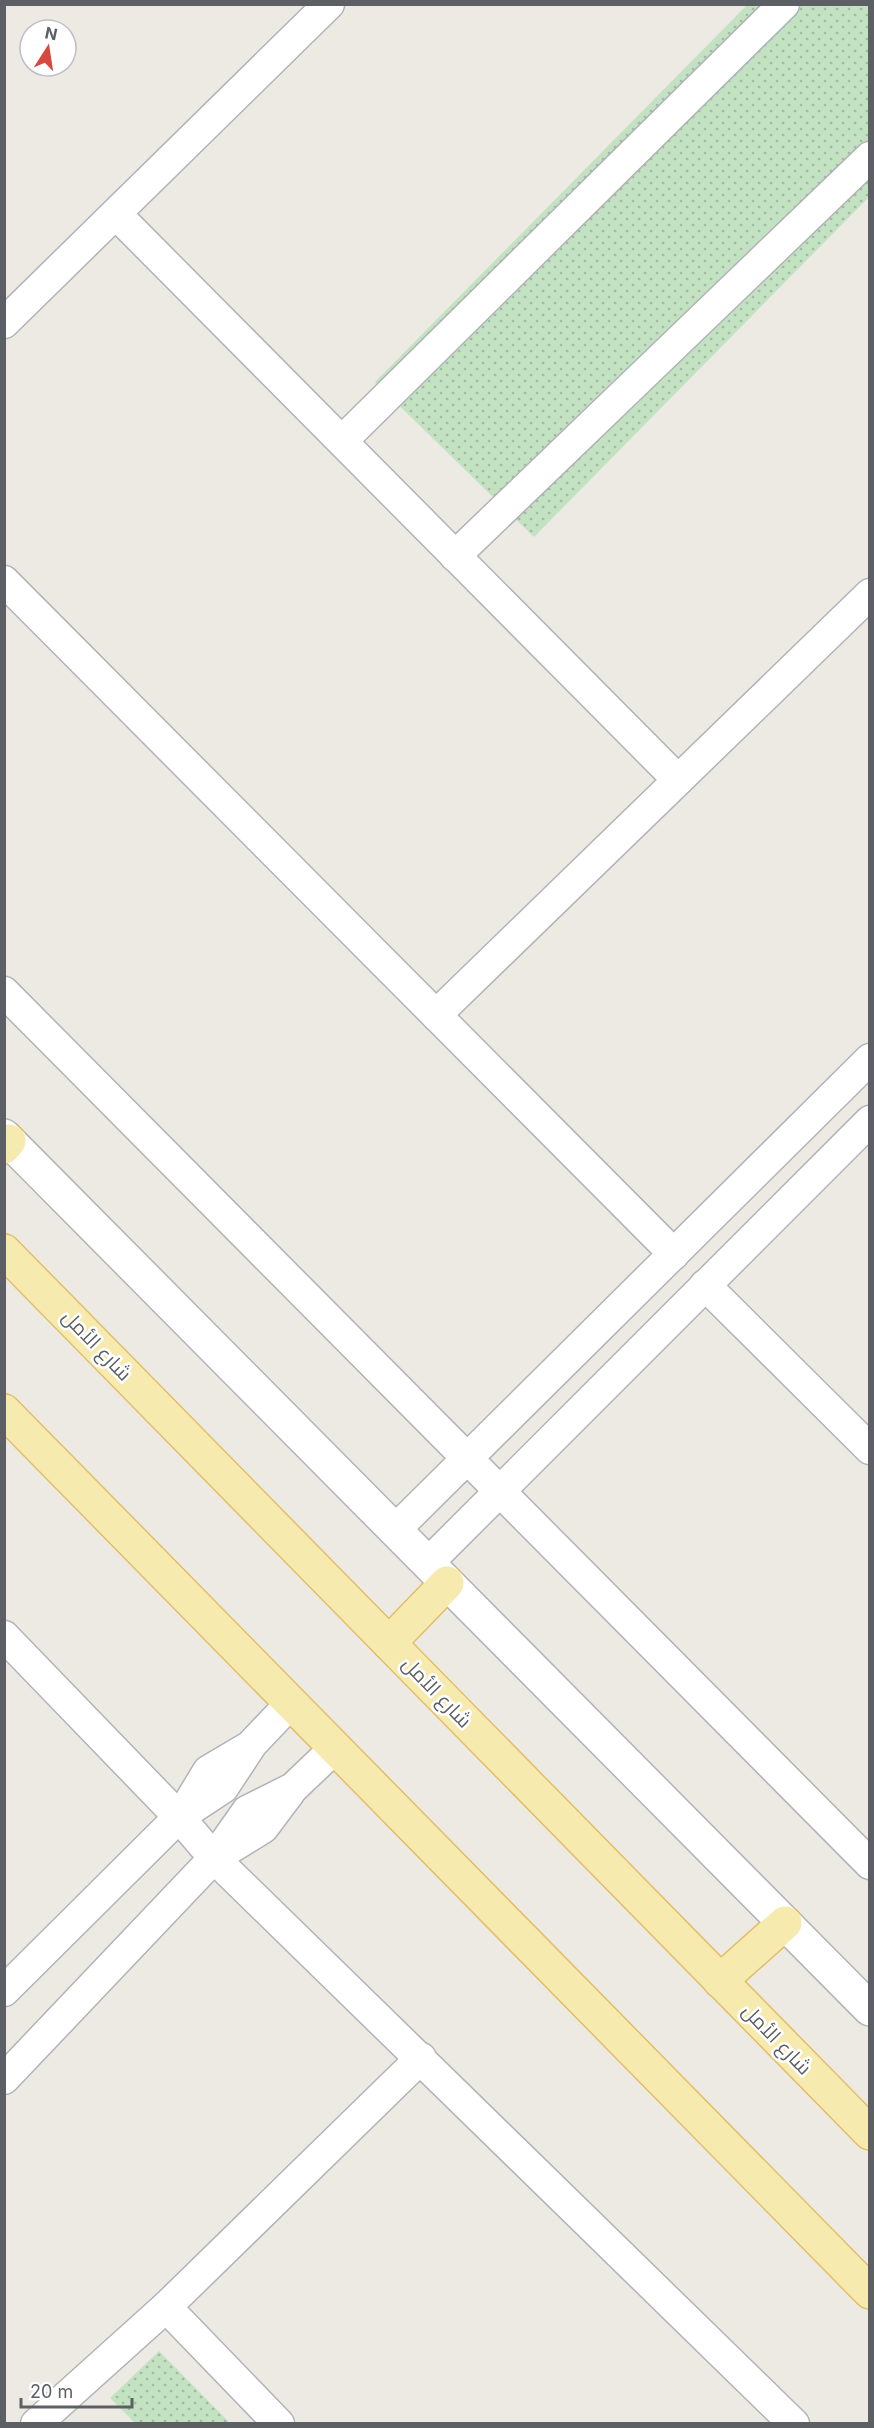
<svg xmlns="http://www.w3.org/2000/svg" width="874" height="2428" font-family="Inter,Cairo,sans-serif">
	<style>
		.park { fill: url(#park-dots) }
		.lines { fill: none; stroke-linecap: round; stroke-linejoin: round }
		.minor-casing { stroke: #b1b4b7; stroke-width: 33 }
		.tertiary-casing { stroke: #b1b4b7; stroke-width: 36 }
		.primary-casing { stroke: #e2be67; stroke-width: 36 }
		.minor { stroke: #fff; stroke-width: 30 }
		.tertiary { stroke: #fff; stroke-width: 33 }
		.primary { stroke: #f6eaaf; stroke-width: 33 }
		.labels { text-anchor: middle; stroke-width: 5; stroke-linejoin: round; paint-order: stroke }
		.street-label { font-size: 20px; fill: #5c5f63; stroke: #fff }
	</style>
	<defs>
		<pattern id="park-dots" width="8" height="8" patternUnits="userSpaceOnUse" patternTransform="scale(1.5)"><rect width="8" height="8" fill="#c3e2c2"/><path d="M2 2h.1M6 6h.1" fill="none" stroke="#a2baa1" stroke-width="1.8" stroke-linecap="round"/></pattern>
	</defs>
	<rect width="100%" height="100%" fill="#edeae4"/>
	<g class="park">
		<path d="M 747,5 L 869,5 L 869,197 L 534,537 L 375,382 Z"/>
		<path d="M 159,2351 L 230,2423 L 135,2423 L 110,2398 Z"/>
	</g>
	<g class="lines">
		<defs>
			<g id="minor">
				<path d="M 116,214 L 678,780"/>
				<path d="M 4,323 L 329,4"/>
				<path d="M 342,441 L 784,4"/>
				<path d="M 455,556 L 870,157"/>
				<path d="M 4,581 L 674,1254"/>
				<path d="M 4,992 L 870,1864"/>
				<path d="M 436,1015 L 870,594"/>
				<path d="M 705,1285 L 870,1449"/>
				<path d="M 395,1530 L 870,1059"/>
				<path d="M 428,1563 L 870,1121"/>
				<path d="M 4,1636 L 179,1817 L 214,1858 L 794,2424"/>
				<path d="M 185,1809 L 208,1771 L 247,1748"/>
				<path d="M 224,1852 L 263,1828 L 290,1792"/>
				<path d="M 4,1991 L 179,1817 L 223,1788 L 252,1744 L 291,1703"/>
				<path d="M 4,2079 L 214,1858 L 247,1811 L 293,1788 L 335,1748"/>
				<path d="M 166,2307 L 279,2424"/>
				<path d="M 36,2424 L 166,2307 L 421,2058"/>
			</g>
			<path id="tertiary" d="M 4,1136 L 870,2009"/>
			<g id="primary">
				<path d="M 4,1147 L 9,1141"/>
				<path d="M 4,1251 L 870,2133"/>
				<path d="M 4,1411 L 870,2292"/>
				<path d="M 389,1643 L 447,1583"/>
				<path d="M 720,1981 L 785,1923"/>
			</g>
		</defs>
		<use href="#minor" class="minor-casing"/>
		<use href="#tertiary" class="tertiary-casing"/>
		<use href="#primary" class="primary-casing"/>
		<use href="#minor" class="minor"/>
		<use href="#tertiary" class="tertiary"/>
		<use href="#primary" class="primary"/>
	</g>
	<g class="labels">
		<g class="street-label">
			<text transform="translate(97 1345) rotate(46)" y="7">شارع الأمل</text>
			<text transform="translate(437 1692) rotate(46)" y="7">شارع الأمل</text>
			<text transform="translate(777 2039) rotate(46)" y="7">شارع الأمل</text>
		</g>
	</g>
	<rect width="874" height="2428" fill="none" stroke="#5c5f63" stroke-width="12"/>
	<g transform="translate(48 48) rotate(12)"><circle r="28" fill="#ffffff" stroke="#bebfc1" stroke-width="1.5"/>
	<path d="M0-4.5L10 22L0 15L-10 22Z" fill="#d7493f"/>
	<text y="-9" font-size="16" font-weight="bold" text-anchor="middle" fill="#5c5f63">N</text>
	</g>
	<path d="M21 2398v9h111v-9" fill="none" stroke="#5c5f63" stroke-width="3"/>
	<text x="30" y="2398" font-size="18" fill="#5c5f63" stroke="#ffffff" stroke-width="4.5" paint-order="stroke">20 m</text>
</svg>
